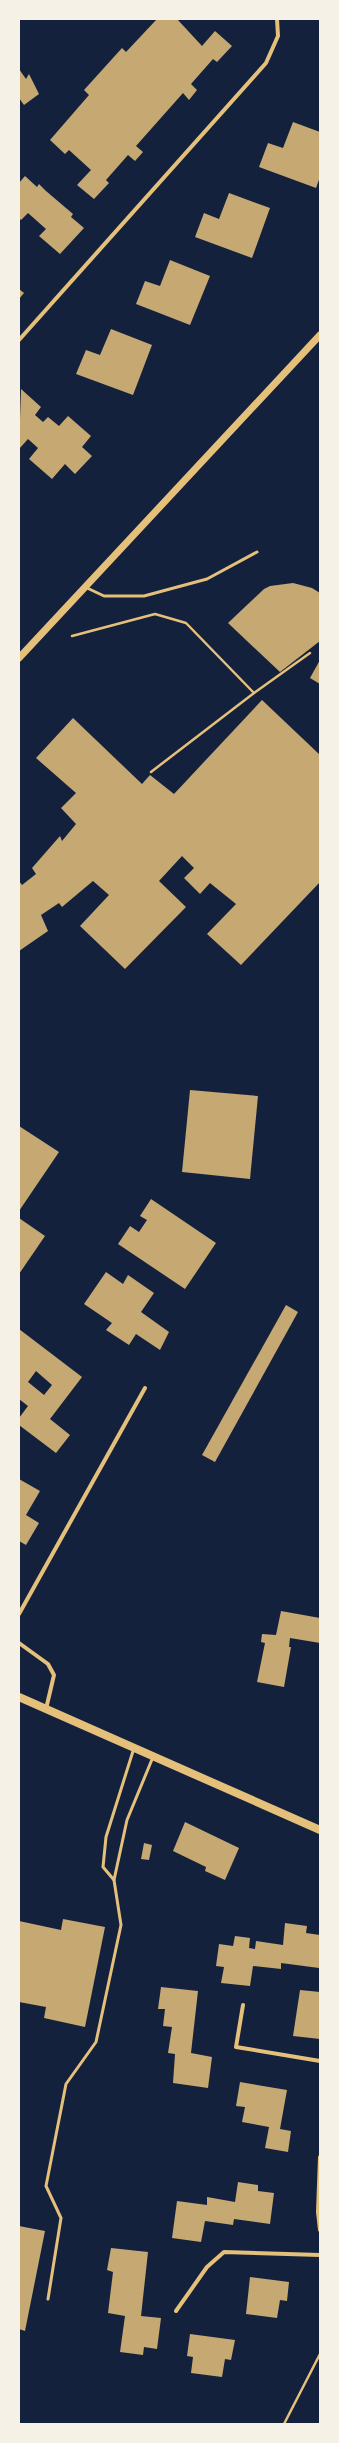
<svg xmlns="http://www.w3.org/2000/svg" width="339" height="2443" font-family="Literata,serif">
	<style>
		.building { fill: #c6a872; fill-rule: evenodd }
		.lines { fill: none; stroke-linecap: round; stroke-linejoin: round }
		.path { stroke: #e5c07b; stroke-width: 2.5 }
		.service { stroke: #e5c07b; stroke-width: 3 }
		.minor { stroke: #e5c07b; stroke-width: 4 }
		.tertiary { stroke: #e5c07b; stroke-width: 7 }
		.secondary { stroke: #e5c07b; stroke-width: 8 }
	</style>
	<rect width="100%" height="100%" fill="#14213d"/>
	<g class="building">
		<path d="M 157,19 L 177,19 L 202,46 L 215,31 L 232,46 L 217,62 L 213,59 L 191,84 L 197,90 L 189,100 L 183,93 L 136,146 L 143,152 L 135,161 L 128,155 L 106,180 L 109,183 L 94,199 L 77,185 L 91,170 L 69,150 L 65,154 L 50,140 L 89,95 L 84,90 L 122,48 L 126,52 Z"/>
		<path d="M 19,69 L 26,79 L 29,74 L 39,94 L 24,105 L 19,98 Z"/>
		<path d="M 293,122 L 320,132 L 320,177 L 316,188 L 259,167 L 268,143 L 283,148 Z"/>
		<path d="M 25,176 L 37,187 L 39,184 L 46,191 L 73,214 L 71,217 L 84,228 L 60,254 L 39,236 L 46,229 L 28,213 L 21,220 L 19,218 L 19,183 Z"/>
		<path d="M 229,193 L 270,208 L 252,258 L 195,237 L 204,213 L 219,219 Z"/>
		<path d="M 170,260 L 210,276 L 190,325 L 136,304 L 145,281 L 160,286 Z"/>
		<path d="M 19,289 L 24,293 L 19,299 Z"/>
		<path d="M 111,329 L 152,345 L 133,395 L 76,374 L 86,350 L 100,355 Z"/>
		<path d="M 21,389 L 41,407 L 35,415 L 43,422 L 48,417 L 59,426 L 68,416 L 91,436 L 82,447 L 92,456 L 75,474 L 65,464 L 52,479 L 29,459 L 38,448 L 28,439 L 19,449 Z"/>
		<path d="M 293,583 L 312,588 L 320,593 L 320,641 L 280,672 L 228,623 L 264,589 L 270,586 Z"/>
		<path d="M 320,660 L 320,684 L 310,678 Z"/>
		<path d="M 262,700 L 320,755 L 320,882 L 241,965 L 207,934 L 236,904 L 210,883 L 200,894 L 184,878 L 194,868 L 182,856 L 159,881 L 186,907 L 125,969 L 80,926 L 109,895 L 93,881 L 62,907 L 59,903 L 41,915 L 48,931 L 19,951 L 19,881 L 22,885 L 36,874 L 32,868 L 60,836 L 62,841 L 76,824 L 61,808 L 76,793 L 36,758 L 73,718 L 142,784 L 150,775 L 174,794 Z"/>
		<path d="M 190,1090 L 258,1096 L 250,1179 L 182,1172 Z"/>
		<path d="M 19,1126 L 59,1152 L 19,1211 Z"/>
		<path d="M 151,1199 L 216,1243 L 185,1289 L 118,1244 L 130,1226 L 139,1232 L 147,1220 L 140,1216 Z"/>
		<path d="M 19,1218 L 45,1236 L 19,1274 Z"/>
		<path d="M 106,1272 L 123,1284 L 128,1275 L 154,1293 L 141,1312 L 169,1332 L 160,1350 L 136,1334 L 129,1345 L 106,1330 L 112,1323 L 84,1304 Z"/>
		<path d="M 286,1305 L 298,1312 L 215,1462 L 202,1455 Z"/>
		<path d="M 19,1329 L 82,1377 L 50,1419 L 70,1435 L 56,1453 L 19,1425 L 19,1418 L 28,1406 L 19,1399 ZM 36,1371 L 52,1385 L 44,1395 L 28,1382 Z"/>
		<path d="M 19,1479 L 40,1491 L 26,1515 L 39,1523 L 26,1545 L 19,1541 Z"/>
		<path d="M 281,1611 L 320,1618 L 320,1643 L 290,1638 L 289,1647 L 291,1647 L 284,1687 L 257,1682 L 265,1643 L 261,1642 L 262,1634 L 276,1635 Z"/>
		<path d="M 185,1822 L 239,1848 L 225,1880 L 205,1871 L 206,1867 L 173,1851 Z"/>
		<path d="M 144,1843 L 152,1845 L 149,1860 L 141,1859 Z"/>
		<path d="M 63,1919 L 105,1927 L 85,2027 L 44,2018 L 46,2007 L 19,2002 L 19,1921 L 61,1930 Z"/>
		<path d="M 285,1923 L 307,1926 L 306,1933 L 320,1935 L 319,1968 L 281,1963 L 281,1969 L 253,1966 L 250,1986 L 221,1983 L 224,1967 L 216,1966 L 219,1944 L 233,1946 L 235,1936 L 250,1938 L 249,1948 L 255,1949 L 256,1941 L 283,1945 Z"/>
		<path d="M 161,1987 L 198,1991 L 191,2053 L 212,2057 L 208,2088 L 173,2083 L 175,2054 L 168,2053 L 172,2027 L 163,2026 L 165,2009 L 158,2009 Z"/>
		<path d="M 300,1990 L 320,1992 L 320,2039 L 293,2036 Z"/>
		<path d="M 240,2082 L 287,2090 L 280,2129 L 291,2131 L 288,2152 L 265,2148 L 269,2127 L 242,2122 L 245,2107 L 236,2106 Z"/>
		<path d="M 238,2182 L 258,2185 L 258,2191 L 274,2193 L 270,2224 L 234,2219 L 233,2225 L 205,2221 L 201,2242 L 172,2238 L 177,2201 L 207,2205 L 207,2197 L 235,2202 Z"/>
		<path d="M 19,2226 L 45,2231 L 25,2331 L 19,2329 Z"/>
		<path d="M 111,2248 L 148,2252 L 141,2316 L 161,2318 L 157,2349 L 144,2347 L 143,2355 L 120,2352 L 125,2316 L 108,2313 L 113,2272 L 107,2270 Z"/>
		<path d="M 250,2277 L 289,2282 L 287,2301 L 280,2300 L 277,2318 L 246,2314 Z"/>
		<path d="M 190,2334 L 235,2340 L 231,2360 L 225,2359 L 222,2377 L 191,2373 L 193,2357 L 187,2356 Z"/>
	</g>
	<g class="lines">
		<g class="path">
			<path d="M 72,636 L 155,614 L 186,623 L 254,693 L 151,772"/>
			<path d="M 254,693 L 310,653"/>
			<path d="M 284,2424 L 320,2354"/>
		</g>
		<g class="service">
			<path d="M 85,587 L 104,596 L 144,596 L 207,579 L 257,552"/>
			<path d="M 134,1748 L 106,1837 L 103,1867 L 114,1880 L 127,1820 L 153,1757"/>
			<path d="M 48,2299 L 61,2218 L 46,2186 L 66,2084 L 96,2042 L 121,1925 L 114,1880"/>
		</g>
		<g class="minor">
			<path d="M 19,340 L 266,63 L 278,36 L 277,19"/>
			<path d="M 19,1614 L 145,1388"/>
			<path d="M 19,1643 L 48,1664 L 54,1675 L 46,1709"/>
			<path d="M 243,2005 L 236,2047 L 320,2061"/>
			<path d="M 320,2157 L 318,2212 L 320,2230"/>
			<path d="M 176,2311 L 207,2267 L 224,2252 L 320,2255"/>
		</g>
		<path class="tertiary" d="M 19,658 L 320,335"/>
		<path class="secondary" d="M 19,1697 L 320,1830"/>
	</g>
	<rect width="339" height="2443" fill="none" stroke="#f6f1e7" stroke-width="40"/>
</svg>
